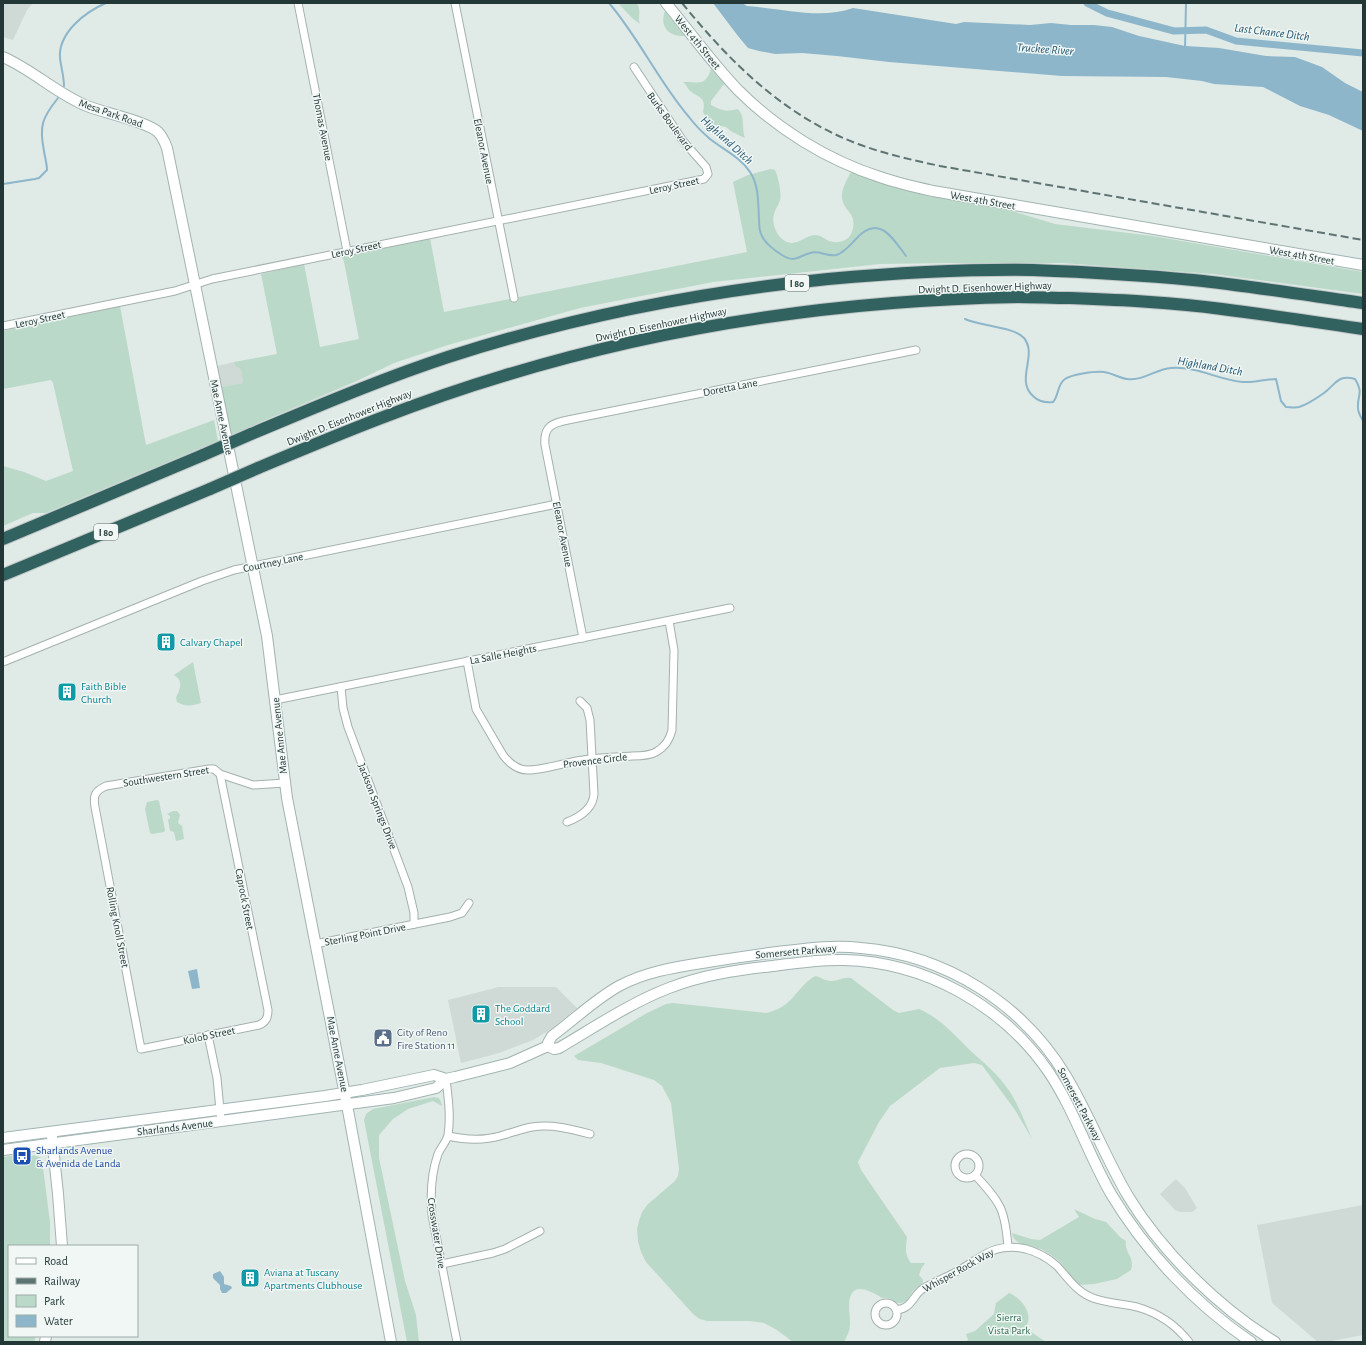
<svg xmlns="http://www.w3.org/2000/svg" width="1366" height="1345" font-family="'Alegreya Sans',sans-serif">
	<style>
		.built { fill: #cfd9d6 }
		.green { fill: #bbd9c8 }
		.water { fill: #8db6ca }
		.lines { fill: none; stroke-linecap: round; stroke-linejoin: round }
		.stream { stroke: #8db6ca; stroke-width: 2 }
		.canal { stroke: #8db6ca; stroke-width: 7 }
		.street-casing { stroke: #a4b1ae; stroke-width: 9 }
		.secondary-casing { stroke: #a1b4b1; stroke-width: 12 }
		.highway-casing { stroke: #c1c7c7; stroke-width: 14 }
		.street { stroke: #fff; stroke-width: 7 }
		.secondary { stroke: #fff; stroke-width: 10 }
		.highway { stroke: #316260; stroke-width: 12 }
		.rail { stroke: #5d7472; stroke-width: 2; stroke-dasharray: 8 4; stroke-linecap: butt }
		.highway-bridge-casing { stroke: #c1c7c7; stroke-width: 14; stroke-linecap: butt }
		.highway-bridge { stroke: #316260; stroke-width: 12 }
		.labels { text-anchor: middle; stroke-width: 3; stroke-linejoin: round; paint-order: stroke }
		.shield { fill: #f0f7f5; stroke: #60716f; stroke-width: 1 }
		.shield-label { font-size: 10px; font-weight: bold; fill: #233836 }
		.street-label { font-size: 11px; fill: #233836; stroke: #f0f7f5 }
		.culture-label { font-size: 11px; fill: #0d838f; stroke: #f0f7f5; text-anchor: start }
		.service-label { font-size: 11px; fill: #4e5e75; stroke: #f0f7f5; text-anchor: start }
		.transit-label { font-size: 11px; fill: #164399; stroke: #f0f7f5; text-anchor: start }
		.park-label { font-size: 11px; fill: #316b52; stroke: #f0f7f5 }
		.water-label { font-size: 12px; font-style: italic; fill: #23546e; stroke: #f0f7f5 }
	</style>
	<rect width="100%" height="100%" fill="#e0eae7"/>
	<g class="built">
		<path d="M 3,3 L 33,3 L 27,10 L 13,40 L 3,37 Z"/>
		<path d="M 234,362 L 235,366 L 241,370 L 243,383 L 221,387 L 217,366 Z"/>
		<path d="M 499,987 L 556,987 L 577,1008 L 550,1030 L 533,1040 L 496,1054 L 461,1063 L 448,1000 Z"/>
		<path d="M 1176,1179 L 1185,1188 L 1197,1208 L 1192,1212 L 1180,1212 L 1175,1210 L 1160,1194 Z"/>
		<path d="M 1363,1205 L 1363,1335 L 1327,1342 L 1318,1342 L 1272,1303 L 1257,1225 Z"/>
	</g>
	<g class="green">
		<path d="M 618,3 L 637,3 C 642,13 637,17 640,24 L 632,18 Z"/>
		<path d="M 665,11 L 685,36 C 669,37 659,27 665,11 Z"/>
		<path d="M 711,69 L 724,84 L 711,101 L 711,105 C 723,111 725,112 738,109 C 746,118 741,128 745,138 L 732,132 L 726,127 L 710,124 L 703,112 C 707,96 698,98 689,90 C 687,87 686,84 683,82 C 698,81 705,88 711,69 Z"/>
		<path d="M 771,169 L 775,170 C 778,176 782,194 780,200 C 779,205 775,209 774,214 C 771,224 777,238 787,242 C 798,246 805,235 816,235 C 820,235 825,239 829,241 C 838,244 849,241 852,232 C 858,212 844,213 842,198 C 841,190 847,179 851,172 L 891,186 L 933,196 L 1012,211 L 1055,224 L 1153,236 L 1363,272 L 1363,294 L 1213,274 L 1062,263 L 950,263 L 880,264 L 713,282 L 580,308 L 448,345 L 394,363 L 359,380 L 231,435 L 221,387 L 243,383 L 241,370 L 235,366 L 234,362 L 277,354 L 261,274 L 304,264 L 320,347 L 359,339 L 344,262 L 343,259 L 340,256 L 430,238 L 444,312 L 747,252 L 733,182 L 748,175 Z"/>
		<path d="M 120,306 L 146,445 L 214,420 L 218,441 L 46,513 L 33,513 L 3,526 L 3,466 L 24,472 L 46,481 L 73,471 L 53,383 L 51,380 L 3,389 L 3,331 Z"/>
		<path d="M 193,662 L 201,703 C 192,706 185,707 177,702 L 176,698 C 180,689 184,681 174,675 Z"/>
		<path d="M 157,800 L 159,801 L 165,830 L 164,832 L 152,834 L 150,833 L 145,809 L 147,802 Z"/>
		<path d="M 173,811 L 177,811 L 180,815 L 178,823 L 182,826 L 184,839 L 176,841 L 174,832 L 170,831 L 168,820 L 170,818 L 170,816 L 167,814 Z"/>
		<path d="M 815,976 C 821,977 825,981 831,981 C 839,981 842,977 851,978 L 893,1010 L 899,1013 L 919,1009 C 942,1019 956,1037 974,1054 C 987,1065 1000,1077 1010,1092 C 1019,1106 1025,1123 1032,1139 L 1015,1110 L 982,1065 L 974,1063 L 940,1068 L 890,1106 L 879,1122 L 858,1162 L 861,1170 L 907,1237 C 906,1247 904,1254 911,1263 L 925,1263 L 921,1269 L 919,1275 L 923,1280 L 923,1283 C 920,1286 916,1288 913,1291 C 909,1296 907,1304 899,1303 C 892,1302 893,1297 882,1298 C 869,1290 850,1280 849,1305 C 849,1311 850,1317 850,1324 C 850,1331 847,1336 844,1342 L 793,1342 L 777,1330 L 764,1323 L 750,1321 L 707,1321 L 700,1319 L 694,1315 L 646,1262 L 641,1252 L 638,1241 L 637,1229 L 639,1221 L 642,1212 L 648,1204 L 675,1181 L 678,1176 L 679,1169 L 671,1103 L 662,1086 L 654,1080 L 601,1063 L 578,1060 L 574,1056 L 647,1013 L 666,1004 L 673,1003 L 766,1013 C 794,1007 794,989 815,976 Z"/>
		<path d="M 434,1097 L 439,1098 L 441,1102 L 442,1106 L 433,1101 L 408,1109 L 393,1119 L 379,1135 L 379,1158 L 405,1281 L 416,1315 L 419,1342 L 407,1342 L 364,1120 L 366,1114 L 373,1109 Z"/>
		<path d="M 17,1155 L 19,1158 C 27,1157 37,1152 42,1160 L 50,1222 L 50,1246 L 9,1246 L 9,1336 L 36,1336 L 34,1342 L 3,1342 L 3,1157 Z"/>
		<path d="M 1074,1209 L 1095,1219 L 1106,1222 L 1121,1238 L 1126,1241 C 1124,1254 1135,1255 1131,1270 L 1117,1279 L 1094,1284 L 1080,1285 C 1072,1279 1067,1271 1061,1263 C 1056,1258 1049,1254 1043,1250 C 1033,1245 1014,1247 1012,1233 L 1031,1239 L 1040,1240 L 1079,1217 Z"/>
		<path d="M 1009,1293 C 1019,1297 1031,1309 1028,1322 C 1028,1324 1026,1325 1025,1328 L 1046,1342 L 965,1342 L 968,1340 L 966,1334 L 975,1331 L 994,1314 L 996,1303 Z"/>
	</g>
	<g class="water">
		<path d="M 713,3 L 742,3 L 747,6 C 781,8 820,20 853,8 L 956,24 L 964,22 L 1030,25 L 1051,23 L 1071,25 L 1094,25 L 1112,27 L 1139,36 L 1185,46 L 1219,48 L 1266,56 L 1295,57 L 1322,67 L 1345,83 L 1363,92 L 1363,131 L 1329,115 L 1300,106 L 1263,87 L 1214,84 L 1202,81 L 1166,77 L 1062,76 L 889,62 L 837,56 L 802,53 L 775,54 L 759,51 L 748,48 L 738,36 Z"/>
		<path d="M 197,969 L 200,988 L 192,989 L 188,971 Z"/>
		<path d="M 220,1271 L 224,1277 L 224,1284 L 231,1286 L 232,1288 L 226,1293 L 222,1293 L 220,1289 L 220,1285 L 213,1278 L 213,1274 Z"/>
	</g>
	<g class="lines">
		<g class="stream">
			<path d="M 609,3 C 639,38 659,82 689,117 C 695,125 703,133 710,139 C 724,150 740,157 750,172 C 759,185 758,203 759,219 C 759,225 759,231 762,236 C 765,243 775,251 782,255 C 794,263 797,257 810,253 C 819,250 827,257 836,255 C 844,253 850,245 855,240 C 878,213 892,237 906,256"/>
			<path d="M 1185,48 L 1186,3"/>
			<path d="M 64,86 C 64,77 61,67 60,58 C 58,33 85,12 106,3"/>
			<path d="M 3,184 L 35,179 L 39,178 L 47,170 C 47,164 45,158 44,151 C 39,126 42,118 58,98"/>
			<path d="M 965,319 C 980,326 1015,327 1024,338 C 1038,355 1015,380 1033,396 C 1038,401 1045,403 1053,402 C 1059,396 1057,384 1065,379 C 1072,374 1096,371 1104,372 C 1112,373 1119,378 1127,379 C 1144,381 1156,369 1171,368 C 1196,366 1219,380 1243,382 C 1254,383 1265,379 1276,379 L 1281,401 L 1286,407 C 1290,407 1295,408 1299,407 C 1306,405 1317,398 1324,393 C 1336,384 1338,374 1355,379 C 1364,394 1357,395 1358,408 C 1358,413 1361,417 1363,421"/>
		</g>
		<path class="canal" d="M 1087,3 L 1107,13 L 1174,31 L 1206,30 L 1236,41 L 1363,53"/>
		<defs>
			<g id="street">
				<path d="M 298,3 L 347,251"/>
				<path d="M 455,3 L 514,298"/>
				<path d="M 3,326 L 175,291 L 212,279 L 704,179 L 708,174 L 706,167 L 683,141 L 634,67"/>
				<path d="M 583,638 L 545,445 C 543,426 553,423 568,420 L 916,350"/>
				<path d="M 467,661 L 476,709 L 503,755 C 509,763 518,770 528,770 C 543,770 567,762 583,760 C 599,757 616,757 632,756 C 640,756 649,756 656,752 C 665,747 670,739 672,730 L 674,650 L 669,621"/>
				<path d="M 3,662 L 202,581 L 234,570 L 557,504"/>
				<path d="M 341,687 L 343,708 L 348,727 L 408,887 L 414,913 L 414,924"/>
				<path d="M 275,700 L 730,608"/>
				<path d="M 220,774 L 268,1010 C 268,1018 266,1022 259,1025 L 141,1049 L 95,807 C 93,795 95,791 106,786 L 209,769 L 214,769 L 220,774 L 253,785 L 285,783"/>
				<path d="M 567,822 C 580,817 593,808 594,794 L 590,720 L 587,708 L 580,701"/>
				<path d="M 315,944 L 450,917 L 462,913 L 469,903"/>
				<path d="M 208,1035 L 217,1078 L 221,1121"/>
				<path d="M 446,1079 C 448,1097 451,1116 448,1135 C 447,1141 441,1147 438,1154 C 431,1174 430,1193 432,1215 L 457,1342"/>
				<path d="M 448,1136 C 466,1140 482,1141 500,1136 C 511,1133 521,1129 532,1127 C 552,1124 571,1129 590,1134"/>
				<circle cx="967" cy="1166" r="12"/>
				<path d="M 975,1175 C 1001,1203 1005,1209 1008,1247"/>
				<path d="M 442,1264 L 493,1253 L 505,1249 L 540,1231"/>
				<circle cx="886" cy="1314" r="11"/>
				<path d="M 897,1310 C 911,1308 912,1298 921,1290 C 931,1283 943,1279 954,1273 C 980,1260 992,1241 1026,1249 C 1037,1252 1048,1258 1057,1266 C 1069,1279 1078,1294 1096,1299 C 1109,1303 1123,1304 1137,1307 C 1158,1313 1176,1325 1189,1342"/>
			</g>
			<g id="secondary">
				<path d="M 666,3 C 690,32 712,63 738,90 C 777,129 827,160 880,177 C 897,183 915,187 933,191 L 1363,265"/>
				<path d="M 3,57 C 33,70 57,94 87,106 C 104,113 146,121 158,132 C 163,137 165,143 167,148 L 267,636 L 287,798 L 347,1105 L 391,1342"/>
				<path d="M 548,1046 L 548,1043 L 552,1036 C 574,1020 594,1000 619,986 C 647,971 677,967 708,962 C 734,958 760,954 786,951 C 811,948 836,945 861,948 C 945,955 1022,1003 1066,1076 C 1089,1114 1105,1157 1128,1196 C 1162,1252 1219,1308 1275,1342"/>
				<path d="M 548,1046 L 554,1049 L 559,1048 C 593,1028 632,1002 669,988 C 702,975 737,970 773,966 C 797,963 820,959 844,960 C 925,962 1002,1005 1048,1071 C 1074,1109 1088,1154 1111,1194 C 1146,1252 1195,1304 1251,1342"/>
				<path d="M 52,1137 L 58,1194 L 62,1246"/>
				<path d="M 3,1138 L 325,1096 L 362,1090 L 434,1075 L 446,1079 L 455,1077 L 510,1063 L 548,1046"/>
				<path d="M 3,1150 L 394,1098 L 436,1088 L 446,1079"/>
				<path d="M 45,1342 L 46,1336"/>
			</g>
			<g id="highway">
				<path d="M 251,434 C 316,407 381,379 448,357 C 572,317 699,292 828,279 C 896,273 965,269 1033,270 C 1087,272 1140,275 1193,280 C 1250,286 1306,295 1363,303"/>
				<path d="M 258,468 C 339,434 419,401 503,376 C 670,325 844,300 1018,297 C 1035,297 1052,298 1069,298 C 1120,300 1172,302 1222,309 C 1269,315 1316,322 1363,329"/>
				<path d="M 3,539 L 203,455"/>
				<path d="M 3,575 L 210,489"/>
			</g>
		</defs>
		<use href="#street" class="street-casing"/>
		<use href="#secondary" class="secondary-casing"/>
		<use href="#highway" class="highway-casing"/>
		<use href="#street" class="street"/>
		<use href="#secondary" class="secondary"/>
		<use href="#highway" class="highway"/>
		<path class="rail" d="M 682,3 C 731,63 784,116 858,144 C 885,154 912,160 940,166 L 1363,240"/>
		<defs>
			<g id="highway-bridge">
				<path d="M 203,455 L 251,434"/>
				<path d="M 210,489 L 258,468"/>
			</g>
		</defs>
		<use href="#highway-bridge" class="highway-bridge-casing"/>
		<use href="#highway-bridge" class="highway-bridge"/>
	</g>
	<defs>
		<symbol id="building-square" viewBox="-11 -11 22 22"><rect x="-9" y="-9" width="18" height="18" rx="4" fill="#0f9aa8" stroke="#f0f7f5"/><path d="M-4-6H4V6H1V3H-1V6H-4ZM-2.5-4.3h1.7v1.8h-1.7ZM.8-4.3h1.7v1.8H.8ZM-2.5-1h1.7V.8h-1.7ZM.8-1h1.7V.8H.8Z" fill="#fff"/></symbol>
		<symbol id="civic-square" viewBox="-11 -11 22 22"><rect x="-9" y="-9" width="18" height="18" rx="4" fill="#5c6f8a" stroke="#f0f7f5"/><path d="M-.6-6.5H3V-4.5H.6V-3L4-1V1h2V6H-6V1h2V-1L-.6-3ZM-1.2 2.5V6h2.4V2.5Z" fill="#fff"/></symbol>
		<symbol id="bus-square" viewBox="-11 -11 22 22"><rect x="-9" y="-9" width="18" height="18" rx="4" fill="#1a4fb4" stroke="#f0f7f5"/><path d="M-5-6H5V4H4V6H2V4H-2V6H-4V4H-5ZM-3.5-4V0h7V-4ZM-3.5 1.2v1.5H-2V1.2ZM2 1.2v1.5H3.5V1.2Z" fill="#fff"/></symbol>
	</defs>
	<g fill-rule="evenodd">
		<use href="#building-square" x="155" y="631" width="22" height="22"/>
		<use href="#building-square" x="56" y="681" width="22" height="22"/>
		<use href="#building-square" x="470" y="1003" width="22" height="22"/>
		<use href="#civic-square" x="372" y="1027" width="22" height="22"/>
		<use href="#bus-square" x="11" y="1145" width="22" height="22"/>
		<use href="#building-square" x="239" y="1267" width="22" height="22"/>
	</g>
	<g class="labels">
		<g class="shield">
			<rect x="785" y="275" width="24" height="16" rx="3"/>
			<rect x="94" y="524" width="24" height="16" rx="3"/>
		</g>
		<g class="shield-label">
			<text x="797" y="287">I 80</text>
			<text x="106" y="536">I 80</text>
		</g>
		<g class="street-label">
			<text transform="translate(698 42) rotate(51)" y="4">West 4th Street</text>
			<text transform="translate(111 113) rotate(19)" y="4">Mesa Park Road</text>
			<text transform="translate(670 121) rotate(54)" y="4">Burks Boulevard</text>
			<text transform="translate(323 127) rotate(79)" y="4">Thomas Avenue</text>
			<text transform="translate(484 151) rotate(79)" y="4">Eleanor Avenue</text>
			<text transform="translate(674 185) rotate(-12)" y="4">Leroy Street</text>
			<text transform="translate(983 200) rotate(10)" y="4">West 4th Street</text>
			<text transform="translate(356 249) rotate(-12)" y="4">Leroy Street</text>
			<text transform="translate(1302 255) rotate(10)" y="4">West 4th Street</text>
			<text transform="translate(985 287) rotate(-2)" y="4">Dwight D. Eisenhower Highway</text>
			<text transform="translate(40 319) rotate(-12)" y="4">Leroy Street</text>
			<text transform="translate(661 324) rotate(-12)" y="4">Dwight D. Eisenhower Highway</text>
			<text transform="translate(730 387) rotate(-11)" y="4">Doretta Lane</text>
			<text transform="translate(222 417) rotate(78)" y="4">Mae Anne Avenue</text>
			<text transform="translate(349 417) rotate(-22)" y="4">Dwight D. Eisenhower Highway</text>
			<text transform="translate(563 534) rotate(79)" y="4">Eleanor Avenue</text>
			<text transform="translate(273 562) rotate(-12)" y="4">Courtney Lane</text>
			<text transform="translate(503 654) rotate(-11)" y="4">La Salle Heights</text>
			<text transform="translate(279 736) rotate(-96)" y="4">Mae Anne Avenue</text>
			<text transform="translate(595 760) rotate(-7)" y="4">Provence Circle</text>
			<text transform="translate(166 776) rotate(-9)" y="4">Southwestern Street</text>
			<text transform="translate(378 806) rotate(69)" y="4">Jackson Springs Drive</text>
			<text transform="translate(245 899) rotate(79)" y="4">Caprock Street</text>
			<text transform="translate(118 927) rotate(79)" y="4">Rolling Knoll Street</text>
			<text transform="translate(365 934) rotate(-11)" y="4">Sterling Point Drive</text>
			<text transform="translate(796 951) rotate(-5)" y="4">Somersett Parkway</text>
			<text transform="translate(209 1035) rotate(-12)" y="4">Kolob Street</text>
			<text transform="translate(338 1054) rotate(79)" y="4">Mae Anne Avenue</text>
			<text transform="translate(1080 1104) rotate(62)" y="4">Somersett Parkway</text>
			<text transform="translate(175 1127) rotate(-7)" y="4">Sharlands Avenue</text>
			<text transform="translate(437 1233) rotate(81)" y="4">Crosswater Drive</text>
			<text transform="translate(958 1270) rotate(-29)" y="4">Whisper Rock Way</text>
		</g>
		<g class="culture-label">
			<text x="180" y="646">Calvary Chapel</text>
			<text x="81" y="690">Faith Bible<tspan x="81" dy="13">Church</tspan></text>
			<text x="495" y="1012">The Goddard<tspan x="495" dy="13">School</tspan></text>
			<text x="264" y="1276">Aviana at Tuscany<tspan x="264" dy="13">Apartments Clubhouse</tspan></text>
		</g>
		<g class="service-label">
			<text x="397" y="1036">City of Reno<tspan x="397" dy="13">Fire Station 11</tspan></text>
		</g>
		<g class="transit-label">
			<text x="36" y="1154">Sharlands Avenue<tspan x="36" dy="13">&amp; Avenida de Landa</tspan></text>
		</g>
		<g class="park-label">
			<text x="1009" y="1321">Sierra<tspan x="1009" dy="13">Vista Park</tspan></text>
		</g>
		<g class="water-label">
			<text transform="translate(1272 32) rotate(7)" y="4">Last Chance Ditch</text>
			<text transform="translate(1045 49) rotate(4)" y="4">Truckee River</text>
			<text transform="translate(727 140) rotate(42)" y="4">Highland Ditch</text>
			<text transform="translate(1210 366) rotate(10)" y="4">Highland Ditch</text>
		</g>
	</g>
	<rect width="1366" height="1345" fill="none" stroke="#233836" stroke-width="8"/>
	<rect x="8" y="1245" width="130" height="92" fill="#f0f7f5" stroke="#9eaba9"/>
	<rect x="16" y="1258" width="20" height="6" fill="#ffffff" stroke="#9eaba9"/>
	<text x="44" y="1265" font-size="12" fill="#233836">Road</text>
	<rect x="16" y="1278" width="20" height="6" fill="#5d7472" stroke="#9eaba9"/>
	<text x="44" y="1285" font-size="12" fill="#233836">Railway</text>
	<rect x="16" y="1295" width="20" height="12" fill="#bbd9c8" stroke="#9eaba9"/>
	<text x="44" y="1305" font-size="12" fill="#233836">Park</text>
	<rect x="16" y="1315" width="20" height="12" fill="#8db6ca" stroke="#9eaba9"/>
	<text x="44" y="1325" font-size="12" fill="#233836">Water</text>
</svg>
